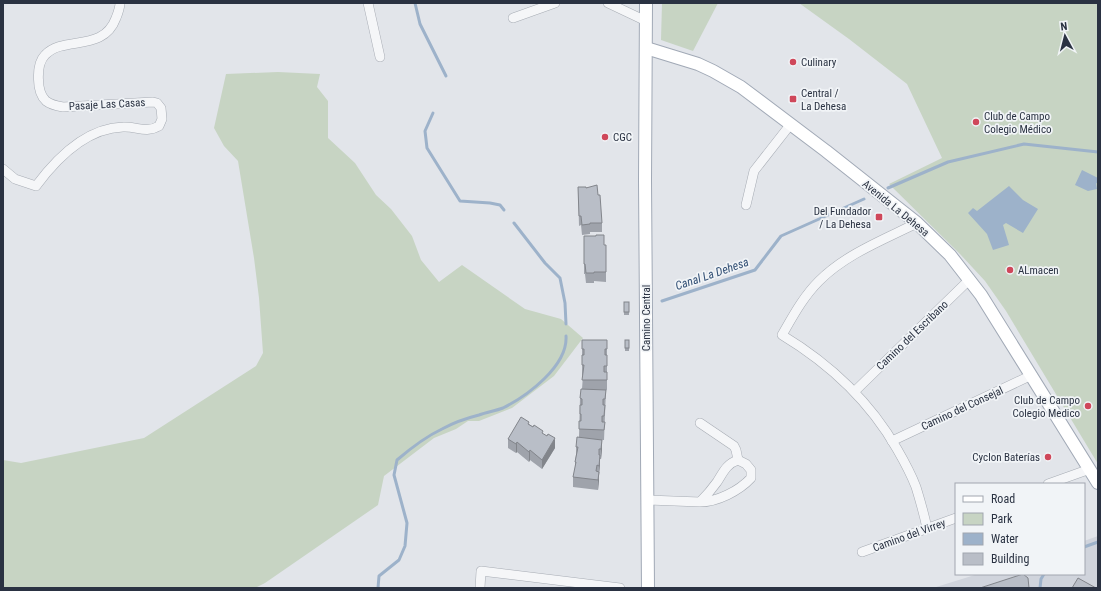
<svg xmlns="http://www.w3.org/2000/svg" width="1101" height="591" font-family="'Roboto Condensed',sans-serif">
	<style>
		.built { fill: #d0d4dc }
		.green { fill: #c7d4c3 }
		.water { fill: #9db2ca }
		.lines { fill: none; stroke-linecap: round; stroke-linejoin: round }
		.stream { stroke: #9db2ca; stroke-width: 3 }
		.minor-casing { stroke: #a7acb4; stroke-width: 10 }
		.major-casing { stroke: #a1a9b6; stroke-width: 14 }
		.minor { stroke: #f5f6f8; stroke-width: 9 }
		.major { stroke: #fff; stroke-width: 12 }
		.wall { fill: #9fa3ab }
		.shaded-wall { fill: #82858b }
		.building { fill: #b9bec7; stroke: #82858b }
		.poi-dot { fill: #cf475a; stroke: #f1f4f7; stroke-width: 1.5 }
		.labels { text-anchor: middle; stroke-width: 3.5; stroke-linejoin: round; paint-order: stroke }
		.poi-label { font-size: 11px; fill: #2a3242; stroke: #f1f4f7; text-anchor: start }
		.street-label { font-size: 11px; fill: #2a3242; stroke: #f1f4f7 }
		.water-label { font-size: 12px; font-style: italic; fill: #345176; stroke: #f1f4f7 }
	</style>
	<rect width="100%" height="100%" fill="#e2e5ea"/>
	<path class="built" d="M 1098,536 L 1098,588 L 933,588 L 978,574 L 1084,574 L 1084,541 Z"/>
	<g class="green">
		<path d="M 662,3 L 718,3 L 693,51 L 661,40 Z"/>
		<path d="M 799,3 L 1098,3 L 1098,464 L 1006,311 L 985,281 L 960,254 L 889,184 L 942,158 L 907,84 L 849,39 Z"/>
		<path d="M 278,72 L 320,74 L 317,87 L 328,101 L 328,138 L 355,163 L 376,195 L 391,209 L 412,236 L 421,260 L 439,282 L 462,265 L 525,309 L 561,319 L 583,338 L 554,376 L 512,408 L 479,421 L 468,421 L 456,429 L 434,438 L 384,476 L 378,505 L 265,583 L 255,588 L 3,588 L 3,460 L 21,463 L 144,438 L 256,366 L 263,353 L 259,298 L 254,258 L 238,161 L 224,146 L 214,128 L 226,74 Z"/>
	</g>
	<g class="water">
		<path d="M 1082,170 L 1098,178 L 1098,184 L 1096,183 L 1097,189 L 1088,191 L 1075,185 Z"/>
		<path d="M 1009,186 L 1023,200 L 1038,209 L 1023,233 L 1006,223 L 1003,225 L 1009,245 L 993,250 L 987,234 L 968,213 L 973,208 L 977,211 Z"/>
	</g>
	<g class="lines">
		<g class="stream">
			<path d="M 415,3 L 420,24 L 446,76"/>
			<path d="M 433,113 L 425,131 L 427,148 L 460,201 L 490,203 L 500,205 L 504,210"/>
			<path d="M 888,188 L 948,162 L 1024,144 L 1098,152"/>
			<path d="M 514,223 L 545,263 L 560,278 L 565,303 L 566,324"/>
			<path d="M 662,301 L 755,270 L 781,236 L 864,199"/>
			<path d="M 1084,547 L 1098,542"/>
			<path d="M 378,588 L 379,576 L 399,560 L 405,546 L 407,523 L 394,475 L 397,460 C 411,448 425,437 442,429 C 453,423 467,418 479,415 C 487,412 495,411 503,408 C 527,396 568,366 566,336"/>
			<path d="M 1040,588 L 1041,579 L 1044,574"/>
		</g>
		<defs>
			<g id="minor">
				<path d="M 368,3 L 380,57"/>
				<path d="M 608,3 L 646,21"/>
				<path d="M 513,18 L 555,3"/>
				<path d="M 3,169 L 15,179 L 36,186 C 56,159 86,128 123,127 C 137,126 145,134 159,126 L 162,119 L 161,108 L 157,103 L 153,102 L 63,107 C 57,106 51,105 46,101 C 36,92 36,64 45,55 C 64,35 103,53 116,18 C 118,13 120,8 120,3"/>
				<path d="M 746,205 L 754,171 L 790,125"/>
				<path d="M 917,223 C 883,240 846,254 819,281 C 803,297 793,316 782,335 C 830,364 869,400 897,449 C 904,461 911,474 916,487 C 920,500 924,514 927,528"/>
				<path d="M 855,391 L 970,279"/>
				<path d="M 700,423 L 734,446 L 736,450 L 738,460"/>
				<path d="M 892,441 L 1032,375"/>
				<path d="M 1048,484 L 1090,469"/>
				<path d="M 648,500 L 700,502 C 717,502 739,491 751,478 L 751,470 L 746,464 L 738,460 C 726,464 723,473 717,482 C 712,489 706,496 700,502"/>
				<path d="M 862,552 L 956,518"/>
				<path d="M 480,588 L 481,571 L 620,588"/>
			</g>
			<g id="major">
				<path d="M 646,3 L 645,180 L 648,588"/>
				<path d="M 646,48 L 698,64 L 713,71 L 741,87 L 826,151 L 917,223 L 950,255 L 981,295 L 1098,483"/>
			</g>
		</defs>
		<use href="#minor" class="minor-casing"/>
		<use href="#major" class="major-casing"/>
		<use href="#minor" class="minor"/>
		<use href="#major" class="major"/>
	</g>
	<g class="wall">
		<path d="M 578,187 L 602,223 L 602,232 L 590,232 L 590,234 L 582,235 L 581,225 L 579,226 Z"/>
		<path d="M 584,236 L 604,245 L 606,245 L 606,282 L 594,281 L 594,283 L 586,283 L 585,274 L 584,274 Z"/>
		<rect x="624" y="302" width="5" height="13"/>
		<path d="M 582,340 L 607,340 L 607,390 L 603,390 L 606,390 L 604,440 L 602,440 L 602,449 L 601,459 L 600,459 L 598,490 L 573,487 L 573,477 L 575,469 L 575,462 L 576,455 L 576,447 L 579,437 L 580,398 L 582,389 L 583,375 L 582,375 Z"/>
		<rect x="625" y="340" width="4" height="11"/>
		<path d="M 529,424 L 543,434 L 555,448 L 542,469 L 530,460 L 529,462 L 517,452 L 516,453 L 508,448 L 508,439 Z"/>
	</g>
	<g class="shaded-wall">
		<path d="M 555,438 L 555,448 L 542,469 L 542,460 Z"/>
		<path d="M 602,440 L 602,449 L 601,459 L 601,449 Z"/>
		<path d="M 517,442 L 517,452 L 516,453 L 516,444 Z"/>
		<path d="M 530,450 L 530,460 L 529,462 L 529,452 Z"/>
		<path d="M 600,455 L 600,465 L 599,475 L 599,466 Z"/>
		<path d="M 599,472 L 599,481 L 598,490 L 598,480 Z"/>
	</g>
	<g class="building">
		<path d="M 597,185 L 598,195 L 600,195 L 602,223 L 590,223 L 590,224 L 582,225 L 581,216 L 579,216 L 578,187 L 586,187 L 586,188 Z"/>
		<path d="M 596,235 L 604,235 L 604,245 L 606,245 L 606,272 L 594,272 L 594,273 L 586,273 L 585,264 L 584,264 L 584,236 L 596,236 Z"/>
		<rect x="624" y="302" width="5" height="10"/>
		<path d="M 582,340 L 607,340 L 607,349 L 605,349 L 605,355 L 607,355 L 607,366 L 604,366 L 604,372 L 607,372 L 607,380 L 582,380 L 584,365 L 582,365 L 582,355 L 584,355 L 584,349 L 582,349 Z"/>
		<rect x="625" y="340" width="4" height="8"/>
		<path d="M 581,389 L 606,390 L 605,399 L 603,399 L 603,405 L 605,405 L 604,416 L 602,416 L 602,422 L 605,422 L 604,430 L 579,429 L 579,421 L 581,421 L 581,414 L 580,414 L 580,405 L 582,405 L 582,399 L 580,398 Z"/>
		<path d="M 521,417 L 529,422 L 528,424 L 533,427 L 534,425 L 543,431 L 542,433 L 547,436 L 548,434 L 555,438 L 542,460 L 530,450 L 529,452 L 517,442 L 516,444 L 508,439 Z"/>
		<path d="M 577,437 L 602,440 L 601,449 L 599,449 L 599,455 L 600,455 L 599,466 L 597,465 L 596,471 L 599,472 L 598,480 L 573,477 L 576,462 L 575,462 L 578,447 L 576,447 Z"/>
		<path d="M 1023,574 L 1028,578 L 1029,588 L 980,588 Z"/>
		<path d="M 1078,578 L 1096,588 L 1072,588 Z"/>
	</g>
	<g class="poi-dot">
		<circle cx="793" cy="62" r="4"/>
		<rect x="789" y="95" width="8" height="8" rx="2"/>
		<circle cx="976" cy="122" r="4"/>
		<circle cx="605" cy="137" r="4"/>
		<rect x="875" y="213" width="8" height="8" rx="2"/>
		<circle cx="1010" cy="270" r="4"/>
		<circle cx="1088" cy="406" r="4"/>
		<circle cx="1048" cy="457" r="4"/>
	</g>
	<g class="labels">
		<g class="poi-label">
			<text x="801" y="66">Culinary</text>
			<text x="801" y="97">Central /<tspan x="801" dy="13">La Dehesa</tspan></text>
			<text x="984" y="120">Club de Campo<tspan x="984" dy="13">Colegio Médico</tspan></text>
			<text x="613" y="141">CGC</text>
			<text x="871" y="215" text-anchor="end">Del Fundador<tspan x="871" dy="13">/ La Dehesa</tspan></text>
			<text x="1018" y="274">ALmacen</text>
			<text x="1080" y="404" text-anchor="end">Club de Campo<tspan x="1080" dy="13">Colegio Medico</tspan></text>
			<text x="1040" y="461" text-anchor="end">Cyclon Baterías</text>
		</g>
		<g class="street-label">
			<text transform="translate(107 104) rotate(-3)" y="4">Pasaje Las Casas</text>
			<text transform="translate(896 208) rotate(39)" y="4">Avenida La Dehesa</text>
			<text transform="translate(646 318) rotate(-90)" y="4">Camino Central</text>
			<text transform="translate(912 335) rotate(-44)" y="4">Camino del Escribano</text>
			<text transform="translate(962 408) rotate(-25)" y="4">Camino del Consejal</text>
			<text transform="translate(909 535) rotate(-20)" y="4">Camino del Virrey</text>
		</g>
		<g class="water-label">
			<text transform="translate(712 274) rotate(-19)" y="4">Canal La Dehesa</text>
		</g>
	</g>
	<rect width="1101" height="591" fill="none" stroke="#2a3242" stroke-width="8"/>
	<rect x="955" y="483" width="130" height="92" fill="#f1f4f7" stroke="#a1a6af"/>
	<rect x="963" y="496" width="20" height="6" fill="#ffffff" stroke="#a1a6af"/>
	<text x="991" y="503" font-size="12" fill="#2a3242">Road</text>
	<rect x="963" y="513" width="20" height="12" fill="#c7d4c3" stroke="#a1a6af"/>
	<text x="991" y="523" font-size="12" fill="#2a3242">Park</text>
	<rect x="963" y="533" width="20" height="12" fill="#9db2ca" stroke="#a1a6af"/>
	<text x="991" y="543" font-size="12" fill="#2a3242">Water</text>
	<rect x="963" y="553" width="20" height="12" fill="#b9bec7" stroke="#a1a6af"/>
	<text x="991" y="563" font-size="12" fill="#2a3242">Building</text>
	<g transform="translate(1065 36) rotate(353)" stroke="#f1f4f7" stroke-width="3" paint-order="stroke">
	<path d="M0-3L7 15L0 10L-7 15Z" fill="#2a3242"/>
	<text y="-6" font-size="11" font-weight="bold" text-anchor="middle" fill="#2a3242">N</text>
	</g>
</svg>
